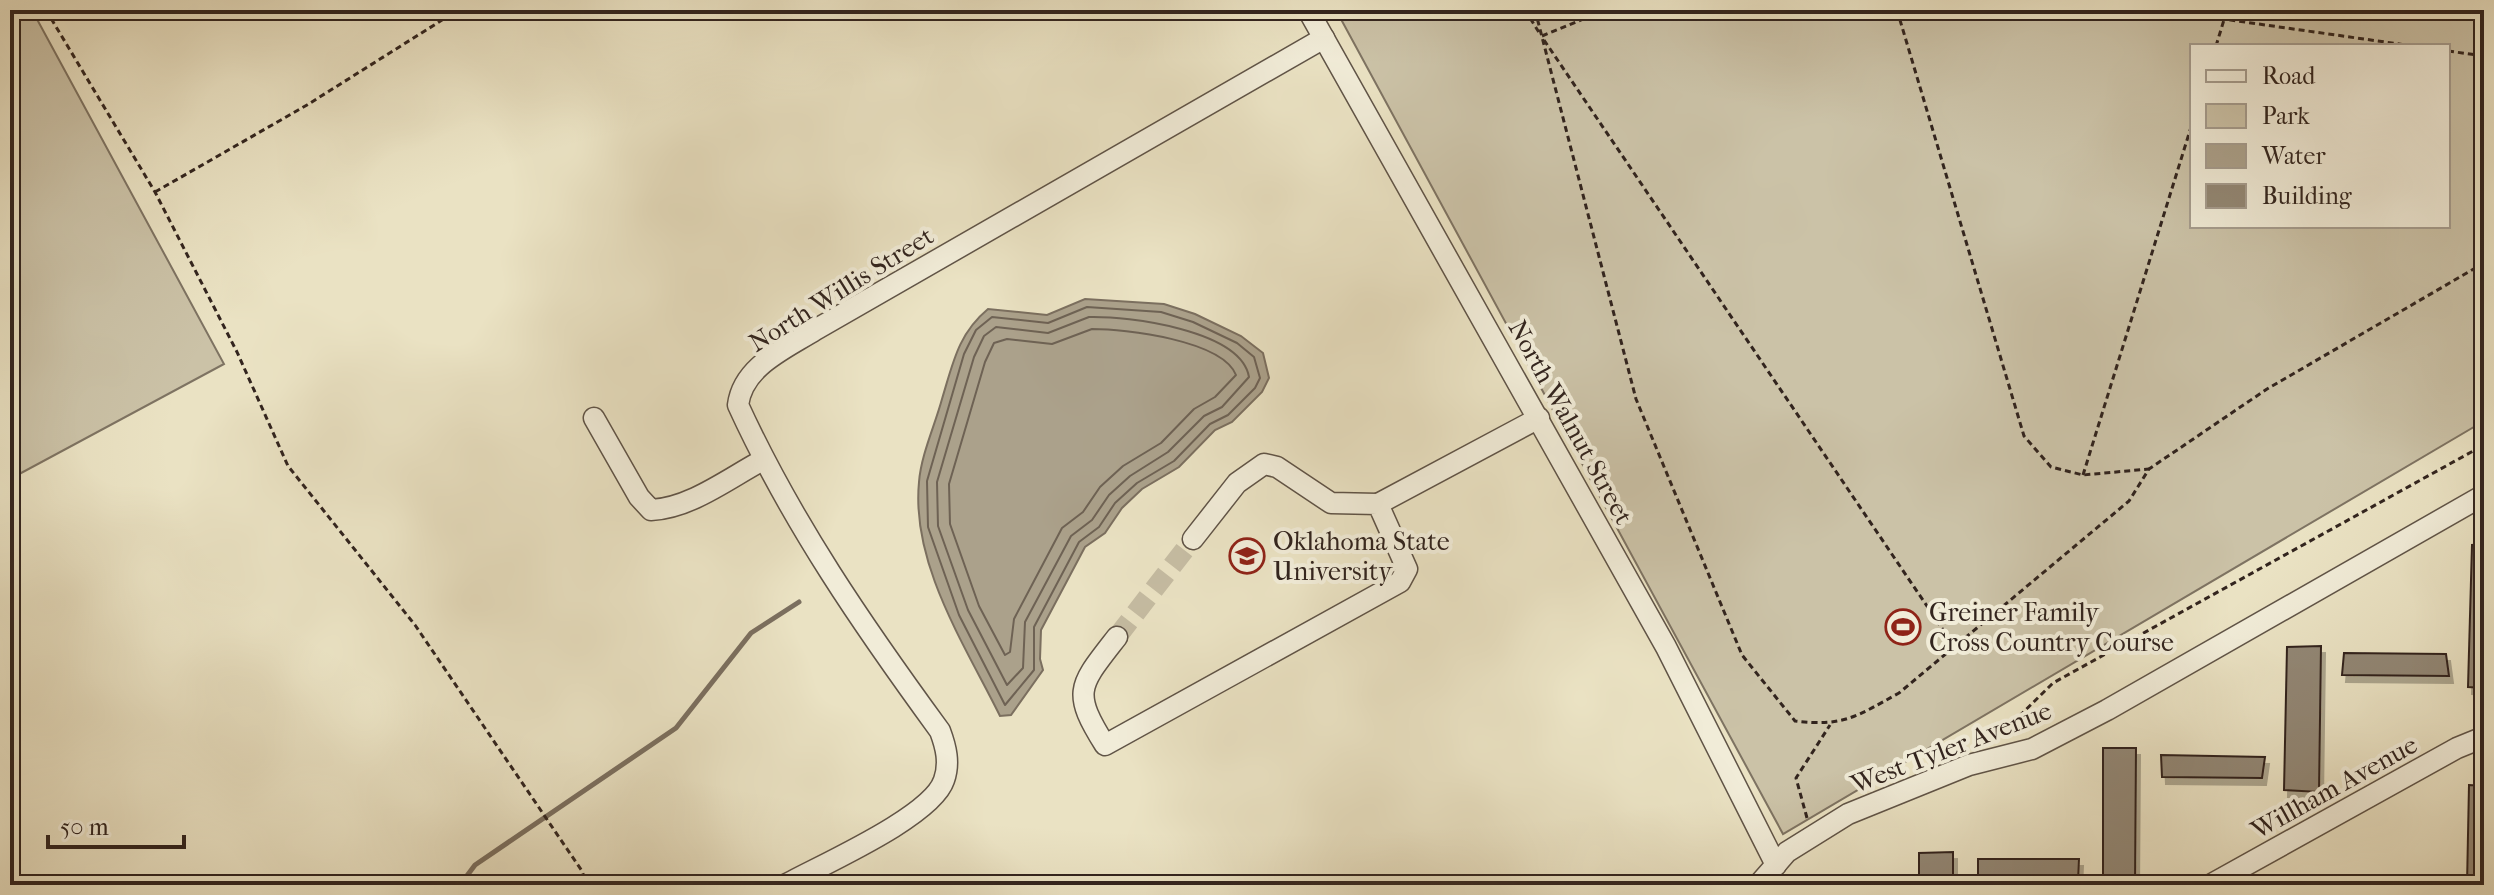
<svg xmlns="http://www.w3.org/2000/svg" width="2494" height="895" font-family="'IM FELL French Canon',serif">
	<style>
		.green { fill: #cbc2a7; stroke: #7e7362; stroke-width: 2; fill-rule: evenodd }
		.water { fill: #aba18b; stroke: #7b6f5f; stroke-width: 2 }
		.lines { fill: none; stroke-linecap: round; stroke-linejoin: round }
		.shore { stroke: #6e6254; stroke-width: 2 }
		.stream { stroke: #7b6f5f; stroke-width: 5 }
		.building { fill: #928774; stroke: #32241e; stroke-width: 2; filter: url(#shadow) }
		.minor-tunnel { stroke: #c5bca2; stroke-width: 20; stroke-dasharray: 20 10; stroke-linecap: butt }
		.minor-casing { stroke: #605447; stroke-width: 23 }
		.path { stroke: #32241e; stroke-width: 3; stroke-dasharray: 6 4; stroke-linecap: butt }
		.minor { stroke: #f1ecd8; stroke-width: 20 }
		.labels { text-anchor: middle; stroke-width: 8; stroke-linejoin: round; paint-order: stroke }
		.street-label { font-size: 26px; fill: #32241e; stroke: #f1ecd8 }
		.poi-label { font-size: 26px; fill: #32241e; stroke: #f1ecd8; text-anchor: start }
	</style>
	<defs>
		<filter id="shadow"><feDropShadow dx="4" dy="7" stdDeviation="0" flood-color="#0004"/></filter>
	</defs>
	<rect width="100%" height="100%" fill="#eae2c3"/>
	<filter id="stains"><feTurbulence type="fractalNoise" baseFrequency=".0025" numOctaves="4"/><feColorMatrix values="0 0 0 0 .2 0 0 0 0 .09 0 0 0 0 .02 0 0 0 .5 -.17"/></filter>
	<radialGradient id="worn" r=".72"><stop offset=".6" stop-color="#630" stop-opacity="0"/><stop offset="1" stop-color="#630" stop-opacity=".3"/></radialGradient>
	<g class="green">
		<path d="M 10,10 L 32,10 L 224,364 L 10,479 Z"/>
		<path d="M 1336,10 L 2484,10 L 2484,421 L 1783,834 ZM 2192,46 L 2448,46 L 2448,226 L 2192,226 Z"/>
	</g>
	<path class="water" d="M 1085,299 L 1164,304 L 1195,314 L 1241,336 L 1263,353 L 1269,378 L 1262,392 L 1232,422 L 1215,430 L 1179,467 L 1142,489 L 1122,508 L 1105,533 L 1085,547 L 1041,630 L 1040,659 L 1043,670 L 1011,715 L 1000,716 C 965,645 911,564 919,482 C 921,455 935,425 942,399 C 953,363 958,334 988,309 L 1047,315 Z"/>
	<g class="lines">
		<g class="shore">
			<path d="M 1087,307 L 1161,312 L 1193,322 L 1237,343 L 1254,357 L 1260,378 L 1255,388 L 1228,415 L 1210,424 L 1174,461 L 1137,483 L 1115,503 L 1099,527 L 1079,542 L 1034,627 L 1034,670 L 1005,705 L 959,615 L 928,527 L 927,481 L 964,354 L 976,330 L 992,317 L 1048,323 Z"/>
			<path d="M 1089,317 C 1128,316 1241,330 1249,377 L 1222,407 L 1204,416 L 1168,452 L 1130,476 L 1109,495 L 1092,520 L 1071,536 L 1025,622 L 1023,668 L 1007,685 L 968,610 L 938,526 L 937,482 L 974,357 L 984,336 L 996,327 L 1048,333 Z"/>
			<path d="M 1092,329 C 1125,329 1222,340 1236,375 L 1215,397 L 1194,409 L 1161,443 L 1123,466 L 1100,487 L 1083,512 L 1062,528 L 1014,619 L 1010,652 L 1005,655 L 979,606 L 950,524 L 949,484 L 985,362 L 994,343 L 1007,339 L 1052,344 Z"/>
		</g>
		<path class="stream" d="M 460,885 L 475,865 L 676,728 L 751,633 L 799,602"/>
	</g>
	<g class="building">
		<path d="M 2484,544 L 2484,688 L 2468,687 L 2472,545 Z"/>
		<path d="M 2321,646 L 2319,792 L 2284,790 L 2287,647 Z"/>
		<path d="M 2344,653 L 2446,654 L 2449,676 L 2342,675 Z"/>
		<path d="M 2103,748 L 2136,748 L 2135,885 L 2103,885 Z"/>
		<path d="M 2161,755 L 2265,757 L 2262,778 L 2162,777 Z"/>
		<path d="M 2469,785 L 2484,786 L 2484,885 L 2467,885 Z"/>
		<path d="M 1953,852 L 1953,885 L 1919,885 L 1919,853 Z"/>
		<path d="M 1978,859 L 2079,859 L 2078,881 L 1978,880 Z"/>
	</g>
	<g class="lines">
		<path class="minor-tunnel" d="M 1117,637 L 1193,539"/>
		<defs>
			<g id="minor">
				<path d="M 1308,10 L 1666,647 L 1776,865"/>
				<path d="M 594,418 L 639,497 L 651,510 C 691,508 729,478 763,460"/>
				<path d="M 1378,504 L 1539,418"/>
				<path d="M 1117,637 C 1079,686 1071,691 1105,745 L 1400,582 L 1407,569 L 1378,504 L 1331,503 L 1277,467 L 1264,464 L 1237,483 L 1193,539"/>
				<path d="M 785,885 C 821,865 932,817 944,780 C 950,763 946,747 940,731 C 864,627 792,523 738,405 C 743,366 785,349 815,330 L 1324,38"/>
				<path d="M 1758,885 L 1787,852 L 1848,814 L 1969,765 L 2032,749 L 2107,710 L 2484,495"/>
				<path d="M 2210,885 L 2457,748 L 2484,737"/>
			</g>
		</defs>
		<use href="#minor" class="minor-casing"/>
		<g class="path">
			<path d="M 46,10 L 155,192 L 237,352 L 288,466 L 415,625 L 582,871 L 587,885"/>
			<path d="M 1525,10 L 1540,34"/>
			<path d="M 1535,10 L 1636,399 L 1742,655 L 1795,721 C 1844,727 1857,716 1899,693 L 2129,501 L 2149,469 L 2267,389 L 2484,263"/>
			<path d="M 1897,10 L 2024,436 L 2051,467 L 2083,475 L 2149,469"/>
			<path d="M 2160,10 L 2413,46"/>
			<path d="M 1542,36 L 1605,10"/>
			<path d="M 1544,40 L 1954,646"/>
			<path d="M 2216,46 L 2227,10"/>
			<path d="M 2448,51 L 2484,56"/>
			<path d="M 155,192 L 307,105 L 458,10"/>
			<path d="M 2083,475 L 2192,124"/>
			<path d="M 1998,737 L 2053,683 L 2484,445"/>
			<path d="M 1807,818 L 1796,778 L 1830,725"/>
		</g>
		<use href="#minor" class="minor"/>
	</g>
	<defs>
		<symbol id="university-ring" viewBox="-11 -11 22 22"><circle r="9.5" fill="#f1ecd8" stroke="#8f2418" stroke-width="1.5"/><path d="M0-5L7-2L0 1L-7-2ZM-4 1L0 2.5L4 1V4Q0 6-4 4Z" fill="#8f2418"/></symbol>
		<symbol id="stadium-ring" viewBox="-11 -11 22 22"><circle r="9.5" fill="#f1ecd8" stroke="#8f2418" stroke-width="1.5"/><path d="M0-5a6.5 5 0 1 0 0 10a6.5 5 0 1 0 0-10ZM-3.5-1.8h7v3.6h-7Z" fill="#8f2418"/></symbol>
	</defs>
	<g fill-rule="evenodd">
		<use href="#university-ring" x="1227" y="536" width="40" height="40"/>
		<use href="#stadium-ring" x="1883" y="607" width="40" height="40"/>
	</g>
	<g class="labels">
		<g class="street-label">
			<text transform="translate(841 289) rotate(-32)" y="9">North Willis Street</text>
			<text transform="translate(1571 422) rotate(61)" y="9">North Walnut Street</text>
			<text transform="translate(1951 747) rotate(-21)" y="9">West Tyler Avenue</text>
			<text transform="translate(2334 787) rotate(-29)" y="9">Willham Avenue</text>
		</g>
		<g class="poi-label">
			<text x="1273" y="550">Oklahoma State<tspan x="1273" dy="30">University</tspan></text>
			<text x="1929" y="621">Greiner Family<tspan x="1929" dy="30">Cross Country Course</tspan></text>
		</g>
	</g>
	<rect width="2494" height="895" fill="none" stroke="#eae2c3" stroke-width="40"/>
	<rect x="12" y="12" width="2470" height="871" fill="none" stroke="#32241e" stroke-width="4"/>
	<rect x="20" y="20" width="2454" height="855" fill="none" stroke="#32241e" stroke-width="2"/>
	<rect x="2190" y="44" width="260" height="184" fill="#f1ecd8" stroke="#a59c8e" stroke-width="2"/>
	<rect x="2206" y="70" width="40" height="12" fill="#f1ecd8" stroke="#a59c8e" stroke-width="2"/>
	<text x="2262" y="84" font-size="24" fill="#32241e">Road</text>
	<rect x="2206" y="104" width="40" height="24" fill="#cbc2a7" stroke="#a59c8e" stroke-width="2"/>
	<text x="2262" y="124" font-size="24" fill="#32241e">Park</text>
	<rect x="2206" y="144" width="40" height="24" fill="#aba18b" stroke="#a59c8e" stroke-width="2"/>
	<text x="2262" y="164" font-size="24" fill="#32241e">Water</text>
	<rect x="2206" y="184" width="40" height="24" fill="#928774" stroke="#a59c8e" stroke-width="2"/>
	<text x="2262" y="204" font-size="24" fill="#32241e">Building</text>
	<path d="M48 835v12h136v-12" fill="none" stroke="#32241e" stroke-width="4"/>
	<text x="60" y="835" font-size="24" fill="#32241e" stroke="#f1ecd8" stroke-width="6" paint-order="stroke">50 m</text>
	<rect width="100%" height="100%" filter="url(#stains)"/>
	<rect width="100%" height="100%" fill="url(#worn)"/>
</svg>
